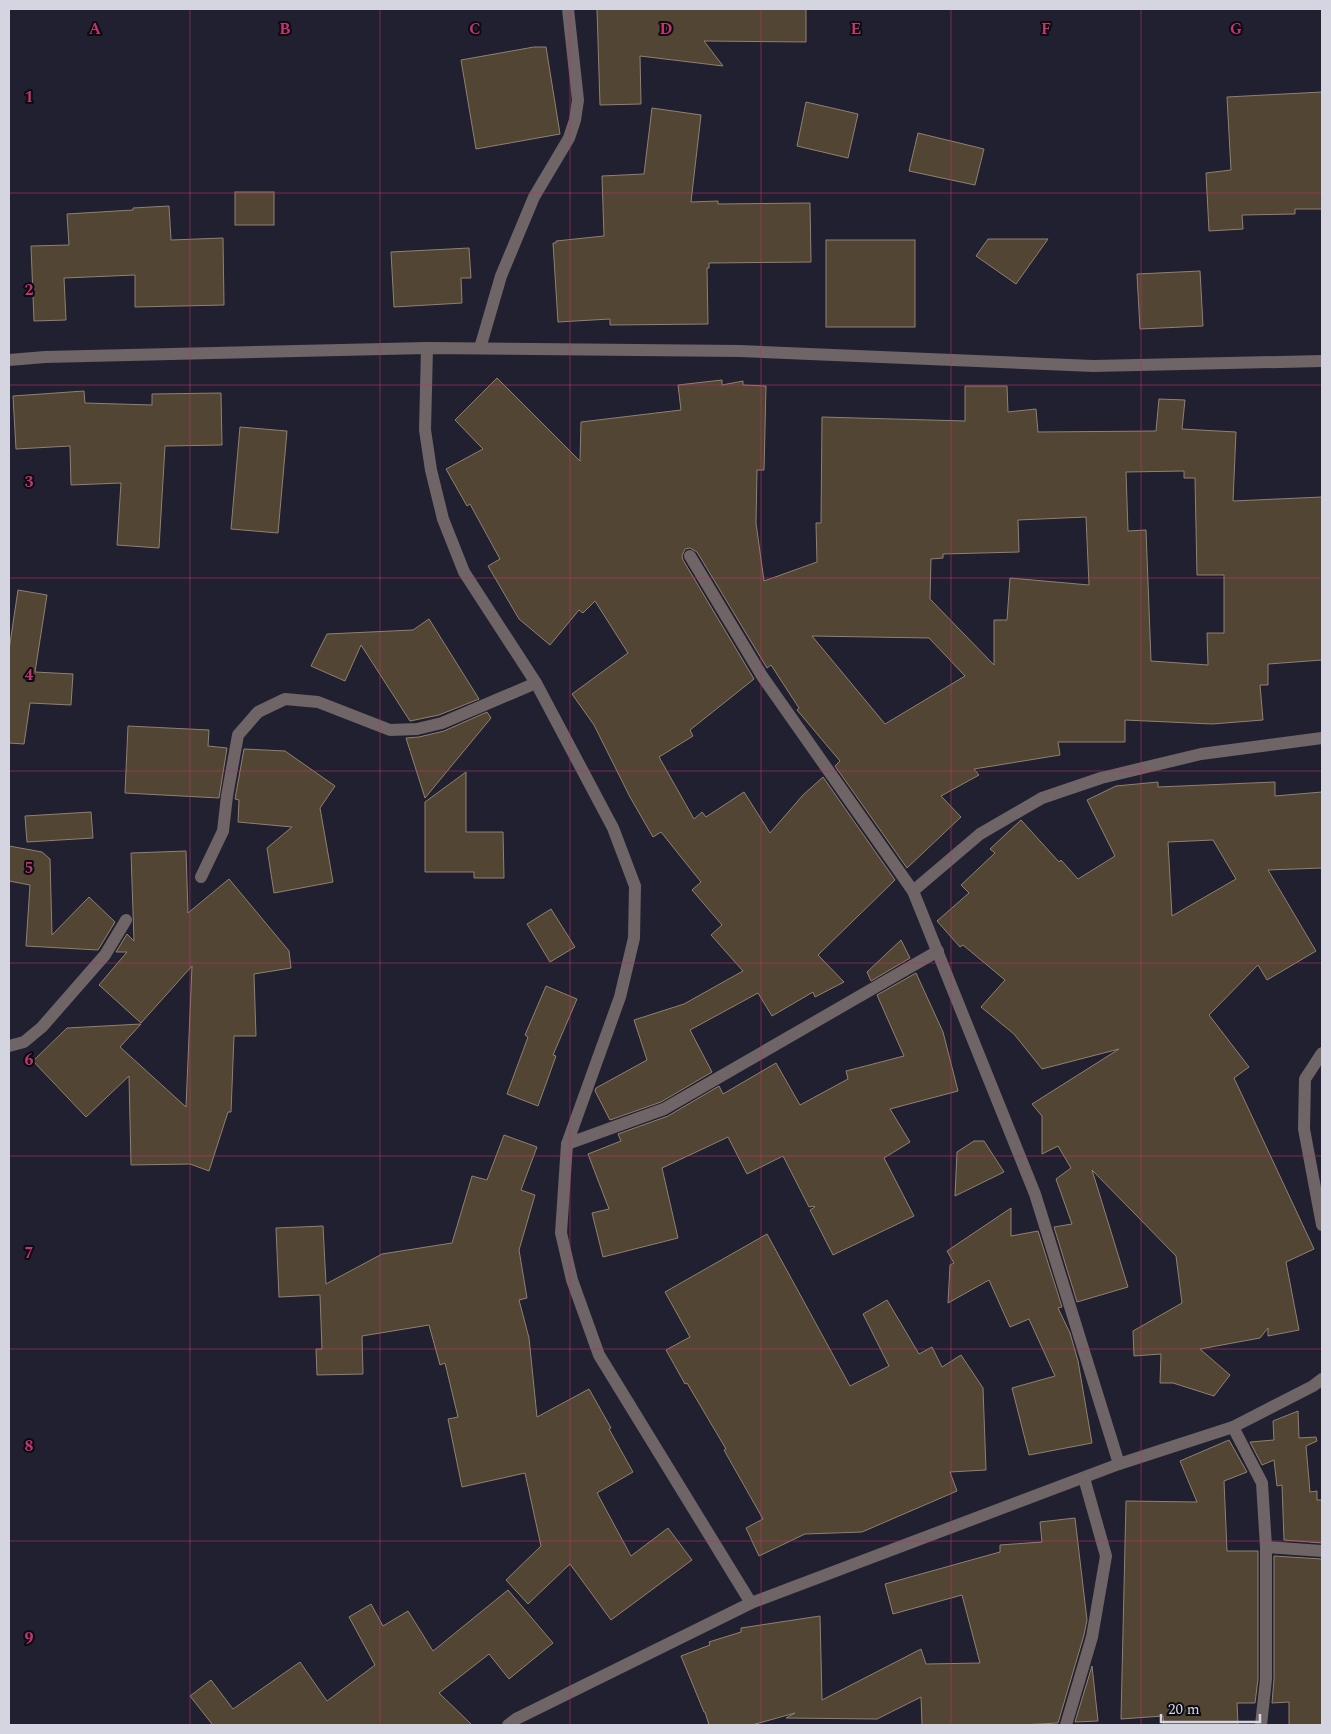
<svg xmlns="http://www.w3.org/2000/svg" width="1331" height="1734" font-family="Spectral,serif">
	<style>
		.building { fill: #524534; stroke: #90816f; fill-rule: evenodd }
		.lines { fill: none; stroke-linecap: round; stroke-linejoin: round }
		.minor { stroke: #6f6466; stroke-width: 12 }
		.grid { fill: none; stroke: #c5346f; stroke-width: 1; stroke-opacity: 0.55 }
		.grid-label { font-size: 16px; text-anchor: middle; font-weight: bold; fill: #c5346f; stroke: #0b0b12; stroke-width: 4; stroke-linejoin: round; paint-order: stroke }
	</style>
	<rect width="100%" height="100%" fill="#212031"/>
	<g class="building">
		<path d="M 597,9 L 806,9 L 806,42 L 704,41 L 723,66 L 640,56 L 641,104 L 600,105 Z"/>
		<path d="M 534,47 L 546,47 L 560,134 L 476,149 L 461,60 Z"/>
		<path d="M 1322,92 L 1322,209 L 1295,209 L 1295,214 L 1242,215 L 1243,229 L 1209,231 L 1206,173 L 1231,170 L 1227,97 Z"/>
		<path d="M 806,102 L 858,114 L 848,158 L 797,146 Z"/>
		<path d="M 652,108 L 701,115 L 691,202 L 718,201 L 718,204 L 810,203 L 811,262 L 709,263 L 709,268 L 707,268 L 708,324 L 610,325 L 610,319 L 558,322 L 553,243 L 556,243 L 556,241 L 604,236 L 602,176 L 644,174 Z"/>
		<path d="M 918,133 L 984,149 L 975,185 L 909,171 Z"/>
		<rect x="235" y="192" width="39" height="33"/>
		<path d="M 169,206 L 171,240 L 223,238 L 224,305 L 135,307 L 135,275 L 64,278 L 66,320 L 34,321 L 31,246 L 69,245 L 67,214 L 133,210 L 133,208 Z"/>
		<path d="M 988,239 L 1048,239 L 1016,284 L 976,256 Z"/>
		<rect x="826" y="240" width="89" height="87"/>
		<path d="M 469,248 L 471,278 L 461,278 L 462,303 L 394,307 L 391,252 Z"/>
		<path d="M 1200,271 L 1203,326 L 1140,329 L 1137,274 Z"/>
		<path d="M 497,378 L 580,461 L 581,422 L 681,410 L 678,385 L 722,380 L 722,385 L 743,381 L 743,385 L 766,386 L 764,470 L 757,470 L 756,523 L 764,581 L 817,562 L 816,523 L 821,523 L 822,417 L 965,421 L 965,386 L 1007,386 L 1008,412 L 1036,409 L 1038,432 L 1156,431 L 1159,399 L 1185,400 L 1182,429 L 1236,432 L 1233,501 L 1322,497 L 1322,660 L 1268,664 L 1268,685 L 1260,685 L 1263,720 L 1212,724 L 1125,720 L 1125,742 L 1058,742 L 1060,755 L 974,769 L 979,775 L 941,796 L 961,817 L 907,868 L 835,766 L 840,761 L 797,710 L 799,708 L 771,665 L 767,668 L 697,552 L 690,548 L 685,549 L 682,556 L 683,560 L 754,679 L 690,730 L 693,736 L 659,757 L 694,819 L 702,812 L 706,817 L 744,792 L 770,833 L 803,795 L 823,777 L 895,880 L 818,955 L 844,982 L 815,997 L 813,992 L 772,1016 L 758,993 L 690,1030 L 712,1072 L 661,1102 L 610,1120 L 595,1091 L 596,1088 L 647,1060 L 634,1020 L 684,1004 L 743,971 L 711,935 L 722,925 L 692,890 L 701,882 L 661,832 L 653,837 L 630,797 L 594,725 L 572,694 L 628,653 L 595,601 L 583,613 L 579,610 L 550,645 L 519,619 L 488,566 L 500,559 L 470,504 L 467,506 L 446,469 L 483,449 L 455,420 ZM 1184,471 L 1184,478 L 1195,478 L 1197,575 L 1224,575 L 1224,633 L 1207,633 L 1208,665 L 1151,661 L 1146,530 L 1128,531 L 1126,472 ZM 1086,517 L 1089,585 L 1010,578 L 1007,620 L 994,620 L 994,665 L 930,599 L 931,559 L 943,558 L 943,554 L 1019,552 L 1018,520 ZM 812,636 L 929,638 L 965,676 L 885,724 Z"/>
		<path d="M 84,391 L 85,403 L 152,405 L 152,394 L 221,393 L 222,445 L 165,446 L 159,548 L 117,545 L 121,483 L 71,485 L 70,446 L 16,449 L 13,396 Z"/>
		<path d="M 240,427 L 287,431 L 278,533 L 231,529 Z"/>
		<path d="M 18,590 L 47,595 L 35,672 L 73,674 L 71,705 L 30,703 L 24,744 L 9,743 L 9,650 Z"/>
		<path d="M 429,619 L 479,699 L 439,715 L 410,721 L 361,645 L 345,681 L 311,666 L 327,634 L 413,630 Z"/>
		<path d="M 487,712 L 491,718 L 425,798 L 406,738 L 419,737 L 444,731 Z"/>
		<path d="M 128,726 L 209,730 L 208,746 L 227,748 L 219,798 L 125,793 Z"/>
		<path d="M 244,749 L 285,751 L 335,786 L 320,808 L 333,882 L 274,893 L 267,848 L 292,827 L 238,822 L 239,800 L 235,799 Z"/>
		<path d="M 466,772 L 466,832 L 503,832 L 504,878 L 474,878 L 474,872 L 425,872 L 425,802 Z"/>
		<path d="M 1158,782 L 1158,787 L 1275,782 L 1275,796 L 1322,792 L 1322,868 L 1268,870 L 1316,951 L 1267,980 L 1258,965 L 1209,1015 L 1249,1067 L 1234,1078 L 1314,1249 L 1286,1262 L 1299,1330 L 1268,1336 L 1268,1328 L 1260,1338 L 1200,1349 L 1230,1375 L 1214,1396 L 1173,1383 L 1160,1383 L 1161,1354 L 1134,1356 L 1133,1331 L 1182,1303 L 1176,1256 L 1092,1170 L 1128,1287 L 1077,1302 L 1054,1227 L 1072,1224 L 1056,1179 L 1071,1168 L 1058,1146 L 1042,1154 L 1042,1116 L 1032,1104 L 1119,1049 L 1042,1069 L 1014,1034 L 981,1007 L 1005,980 L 963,945 L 960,947 L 937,921 L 969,893 L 961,885 L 995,853 L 990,849 L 1021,820 L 1059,862 L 1061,860 L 1078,879 L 1115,856 L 1087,800 L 1116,786 ZM 1213,840 L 1236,879 L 1172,916 L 1168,842 Z"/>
		<path d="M 91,812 L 93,838 L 27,842 L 25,816 Z"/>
		<path d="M 9,846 L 42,852 L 50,859 L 52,935 L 89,897 L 115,922 L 98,950 L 26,946 L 30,885 L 9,881 Z"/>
		<path d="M 186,851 L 188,913 L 229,879 L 289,951 L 291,968 L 254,974 L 256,1036 L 234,1036 L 231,1112 L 228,1112 L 209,1171 L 190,1164 L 131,1165 L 129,1076 L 86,1117 L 33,1061 L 67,1028 L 141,1024 L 120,1047 L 186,1107 L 192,966 L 141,1023 L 99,985 L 127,952 L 116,952 L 127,934 L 134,941 L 131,853 Z"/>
		<path d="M 551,909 L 575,947 L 550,962 L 527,924 Z"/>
		<path d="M 901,940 L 910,958 L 871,981 L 867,972 Z"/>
		<path d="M 916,973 L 943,1032 L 958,1091 L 890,1109 L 910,1142 L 884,1158 L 914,1216 L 833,1255 L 810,1210 L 815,1207 L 814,1206 L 809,1207 L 783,1156 L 747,1174 L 728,1137 L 662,1168 L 678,1238 L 603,1257 L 592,1213 L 609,1209 L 588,1154 L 621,1141 L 618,1134 L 668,1116 L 719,1086 L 723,1094 L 776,1063 L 800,1105 L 848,1079 L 846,1071 L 904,1056 L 877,995 Z"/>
		<path d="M 546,986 L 577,999 L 553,1055 L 556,1056 L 538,1106 L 507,1094 L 528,1037 L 525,1035 Z"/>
		<path d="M 504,1135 L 537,1147 L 521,1190 L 535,1195 L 519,1250 L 527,1298 L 519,1300 L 529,1338 L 537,1417 L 589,1389 L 611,1428 L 609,1429 L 633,1472 L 597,1493 L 631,1556 L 668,1528 L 692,1560 L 611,1620 L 570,1564 L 528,1604 L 506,1580 L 541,1546 L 525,1473 L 462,1487 L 448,1419 L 458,1417 L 445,1363 L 440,1365 L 429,1325 L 362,1336 L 363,1374 L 317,1375 L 316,1349 L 322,1349 L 320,1295 L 279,1297 L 276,1228 L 323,1226 L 326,1284 L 382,1254 L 452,1243 L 472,1176 L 487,1180 Z"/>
		<path d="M 974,1141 L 984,1141 L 1004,1172 L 955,1196 L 957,1152 Z"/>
		<path d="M 1011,1208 L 1011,1236 L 1038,1231 L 1062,1307 L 1058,1308 L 1070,1333 L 1078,1361 L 1092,1443 L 1029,1455 L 1012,1388 L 1055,1376 L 1029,1319 L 1010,1327 L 989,1280 L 948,1303 L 950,1265 L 954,1263 L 947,1251 Z"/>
		<path d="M 767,1234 L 850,1386 L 889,1366 L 863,1314 L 887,1300 L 919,1354 L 932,1347 L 942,1367 L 961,1355 L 983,1388 L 986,1470 L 950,1472 L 957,1491 L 862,1532 L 805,1534 L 759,1556 L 746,1528 L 763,1519 L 724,1450 L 726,1449 L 687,1383 L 685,1384 L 666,1350 L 690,1337 L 665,1292 Z"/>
		<path d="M 1298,1411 L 1299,1438 L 1316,1437 L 1317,1441 L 1306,1446 L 1310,1492 L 1317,1491 L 1317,1500 L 1322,1500 L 1322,1543 L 1284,1540 L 1282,1485 L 1277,1486 L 1274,1460 L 1262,1465 L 1250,1442 L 1274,1440 L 1273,1421 Z"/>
		<path d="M 1229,1440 L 1247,1472 L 1224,1481 L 1227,1551 L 1258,1551 L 1258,1679 L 1255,1703 L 1237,1703 L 1238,1725 L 1164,1725 L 1163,1716 L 1121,1719 L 1126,1501 L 1197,1502 L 1180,1461 Z"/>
		<path d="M 1075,1518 L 1087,1620 L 1084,1635 L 1058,1723 L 1019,1725 L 922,1725 L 921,1697 L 877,1719 L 786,1718 L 795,1713 L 752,1725 L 709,1725 L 705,1712 L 704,1712 L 681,1656 L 710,1645 L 709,1642 L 741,1632 L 741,1628 L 820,1616 L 822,1700 L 921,1649 L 926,1664 L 980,1663 L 962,1595 L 893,1614 L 885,1584 L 1000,1552 L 1000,1545 L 1042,1542 L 1040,1522 Z"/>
		<path d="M 1274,1556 L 1322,1559 L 1322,1725 L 1289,1725 L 1289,1702 L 1272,1703 L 1274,1679 Z"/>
		<path d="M 508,1590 L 553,1643 L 509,1679 L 489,1654 L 439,1693 L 472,1725 L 210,1725 L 212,1724 L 190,1696 L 211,1680 L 233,1709 L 300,1662 L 327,1701 L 375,1665 L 349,1617 L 371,1604 L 383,1626 L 408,1611 L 433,1651 Z"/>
		<path d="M 1092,1666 L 1098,1721 L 1075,1722 Z"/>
	</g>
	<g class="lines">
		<g class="minor">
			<path d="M 427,348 L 425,430 L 431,470 L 443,519 L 464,572 L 536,683 L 613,828 L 635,886 L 634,938 L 620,997 L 567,1144 L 561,1233 L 572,1280 L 599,1355 L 751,1603"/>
			<path d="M 480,348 L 501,276 L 534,197 L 569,138 L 575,120 L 578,100 L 568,9"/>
			<path d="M 9,360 L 45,357 L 427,348 L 740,351 L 1093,366 L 1322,361"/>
			<path d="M 690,556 L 762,676 L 913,891 L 1035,1194 L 1119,1464"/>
			<path d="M 201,877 L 223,831 L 227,796 L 238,735 L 258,712 L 285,699 L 318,702 L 390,730 L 417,729 L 442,723 L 536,683"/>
			<path d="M 913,891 L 980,834 L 1042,798 L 1101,778 L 1201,754 L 1322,738"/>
			<path d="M 9,1046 L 24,1042 L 42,1027 L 105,955 L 126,920"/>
			<path d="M 1322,1053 L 1305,1079 L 1304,1129 L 1322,1225"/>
			<path d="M 567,1144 L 664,1109 L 938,951"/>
			<path d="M 1233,1427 L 1262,1483 L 1266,1547 L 1266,1679 L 1261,1725"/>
			<path d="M 1266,1547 L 1322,1551"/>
			<path d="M 508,1725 L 516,1719 L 751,1603 L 1119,1464 L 1233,1427 L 1313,1386 L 1322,1379"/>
			<path d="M 1066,1725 L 1092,1637 L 1106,1556 L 1084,1478"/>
		</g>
	</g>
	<path class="grid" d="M 190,9 L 190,1725M 380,9 L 380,1725M 570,9 L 570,1725M 761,9 L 761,1725M 951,9 L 951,1725M 1141,9 L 1141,1725M 9,193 L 1322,193M 9,385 L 1322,385M 9,578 L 1322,578M 9,771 L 1322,771M 9,963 L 1322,963M 9,1156 L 1322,1156M 9,1349 L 1322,1349M 9,1541 L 1322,1541"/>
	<g class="grid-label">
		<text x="95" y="34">A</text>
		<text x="285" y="34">B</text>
		<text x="475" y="34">C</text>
		<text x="666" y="34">D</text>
		<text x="856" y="34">E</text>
		<text x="1046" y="34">F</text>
		<text x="1236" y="34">G</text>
		<text x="29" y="102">1</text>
		<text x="29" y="295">2</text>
		<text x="29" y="487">3</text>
		<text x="29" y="680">4</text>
		<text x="29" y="873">5</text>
		<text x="29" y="1065">6</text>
		<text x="29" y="1258">7</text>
		<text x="29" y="1451">8</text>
		<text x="29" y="1643">9</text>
	</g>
	<rect width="1331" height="1734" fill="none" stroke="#d5d5e1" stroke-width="20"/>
	<path d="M1161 1714v8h99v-8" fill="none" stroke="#d5d5e1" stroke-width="2.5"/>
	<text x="1168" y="1714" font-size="15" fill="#d5d5e1" stroke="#0b0b12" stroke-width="4" paint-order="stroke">20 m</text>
</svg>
